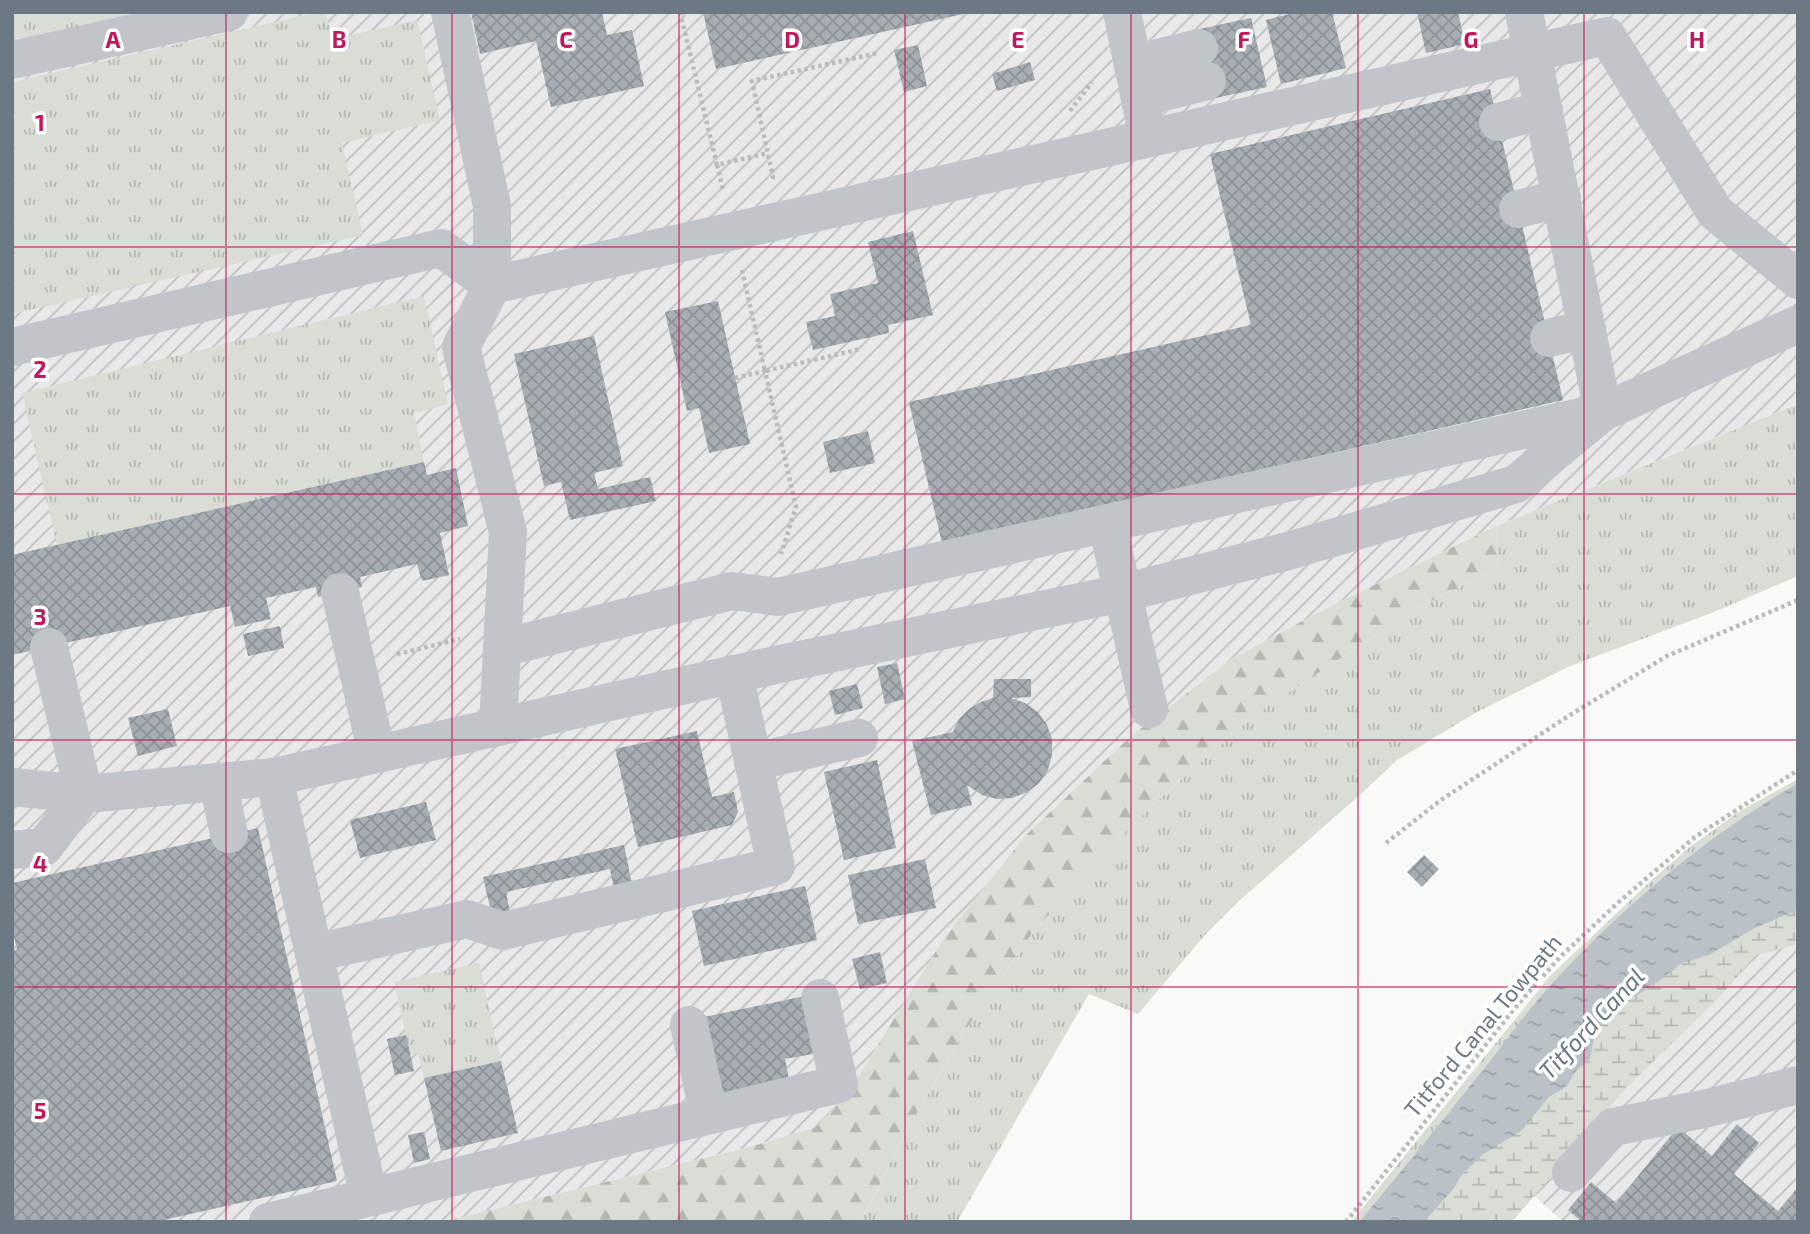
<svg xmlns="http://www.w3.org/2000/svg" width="1810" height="1234" font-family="'Exo 2',sans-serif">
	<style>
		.industrial { fill: url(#industrial-furrows) }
		.grass { fill: url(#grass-tufts) }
		.forest { fill: url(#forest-firs) }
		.wetland { fill: url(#wetland-marsh) }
		.water { fill: url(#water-ripples) }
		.building { fill: url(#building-cross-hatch) }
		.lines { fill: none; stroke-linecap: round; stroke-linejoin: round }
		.path { stroke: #b9bcbe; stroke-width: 4.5; stroke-dasharray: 3.5 3.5; stroke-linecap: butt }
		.minor { stroke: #c1c4c8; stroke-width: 38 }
		.grid { fill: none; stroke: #c2185b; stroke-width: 2; stroke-opacity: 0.55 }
		.labels { text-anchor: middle; stroke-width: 7; stroke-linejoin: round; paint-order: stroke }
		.street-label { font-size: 23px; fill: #6c7884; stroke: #fff }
		.water-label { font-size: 24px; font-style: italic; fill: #67777f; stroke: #fff }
		.grid-label { font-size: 23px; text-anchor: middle; font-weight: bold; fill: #c2185b; stroke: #fff; stroke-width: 7; stroke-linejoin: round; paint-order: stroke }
	</style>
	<defs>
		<pattern id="industrial-furrows" width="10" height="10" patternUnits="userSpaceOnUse" patternTransform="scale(1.75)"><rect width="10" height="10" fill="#e7e8e7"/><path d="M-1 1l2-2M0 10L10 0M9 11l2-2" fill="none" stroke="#bfc1c1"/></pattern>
		<pattern id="grass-tufts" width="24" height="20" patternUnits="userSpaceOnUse" patternTransform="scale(1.75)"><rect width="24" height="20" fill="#d9ddd6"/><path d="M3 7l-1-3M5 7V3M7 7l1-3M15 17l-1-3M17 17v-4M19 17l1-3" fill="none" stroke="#b4b8b3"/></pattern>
		<pattern id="forest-firs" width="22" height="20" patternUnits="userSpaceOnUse" patternTransform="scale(1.75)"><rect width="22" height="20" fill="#d9ddd6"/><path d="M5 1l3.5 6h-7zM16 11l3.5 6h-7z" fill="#b4b8b3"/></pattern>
		<pattern id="wetland-marsh" width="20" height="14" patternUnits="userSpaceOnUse" patternTransform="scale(1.75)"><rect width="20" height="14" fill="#d9ddd6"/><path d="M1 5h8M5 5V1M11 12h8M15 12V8" fill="none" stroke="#b4b8b3"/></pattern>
		<pattern id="water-ripples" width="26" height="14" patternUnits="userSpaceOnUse" patternTransform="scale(1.75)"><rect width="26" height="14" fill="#bac2c7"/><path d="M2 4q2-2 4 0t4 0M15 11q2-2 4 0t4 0" fill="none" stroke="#9ba2a7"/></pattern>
		<pattern id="building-cross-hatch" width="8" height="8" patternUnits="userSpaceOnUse" patternTransform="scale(1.75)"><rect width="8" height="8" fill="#a7adb3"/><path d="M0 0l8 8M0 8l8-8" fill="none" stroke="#8c9297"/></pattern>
	</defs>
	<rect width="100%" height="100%" fill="#f9f9f7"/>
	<g class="industrial">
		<path d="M 12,12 L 1798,12 L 1798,404 L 1496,526 L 1331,606 L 1231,659 L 1130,737 L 1026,835 L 944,939 L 847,1095 L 816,1127 L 753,1146 L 454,1219 L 454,1222 L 12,1222 Z"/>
		<path d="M 1798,865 L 1798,1222 L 1564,1222 L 1533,1195 Z"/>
	</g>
	<g class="grass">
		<path d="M 12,12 L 147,12 L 27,40 L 12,37 Z"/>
		<path d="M 318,12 L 325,12 L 333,39 L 417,20 L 440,120 L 342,143 L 363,235 L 12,314 L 12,82 Z"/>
		<path d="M 424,296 L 448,404 L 414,413 L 424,462 L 57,545 L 22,393 Z"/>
		<path d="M 1798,404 L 1798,576 L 1714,612 L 1568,667 L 1477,712 L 1397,760 L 1362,793 L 1239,901 L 1204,936 L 1138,1014 L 1089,994 L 957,1222 L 861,1222 L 901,1141 L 962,1035 L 1031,935 L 1093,864 L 1157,801 L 1254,715 L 1421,606 L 1498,568 L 1496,526 Z"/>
		<path d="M 1798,779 L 1798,783 C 1712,834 1636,896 1567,968 C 1534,1003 1506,1041 1476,1078 C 1438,1127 1398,1174 1359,1222 L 1351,1222 L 1550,976 L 1654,878 L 1691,846 L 1740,811 Z"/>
		<path d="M 479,963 L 501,1061 L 424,1078 L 418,1053 L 410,1054 L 394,982 Z"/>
	</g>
	<path class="forest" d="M 1496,526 L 1498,568 L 1421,606 L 1254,715 L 1157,801 L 1093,864 L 1031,935 L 962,1035 L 901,1141 L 861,1222 L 454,1222 L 454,1219 L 753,1146 L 816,1127 L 847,1095 L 944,938 L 1026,835 L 1130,737 L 1231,659 L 1331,606 Z"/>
	<path class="wetland" d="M 1798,889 L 1798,944 L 1756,955 L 1718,999 L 1628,1086 L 1512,1222 L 1403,1222 L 1622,977 Z"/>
	<path class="water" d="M 1798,783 L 1798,910 L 1755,928 L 1709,955 L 1682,963 L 1662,979 L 1611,1012 L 1600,1026 L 1594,1038 L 1590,1059 L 1576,1071 L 1566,1087 L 1549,1097 L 1521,1131 L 1482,1155 L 1461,1176 L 1454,1188 L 1424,1222 L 1359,1222 C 1398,1174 1438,1127 1476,1078 C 1501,1048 1523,1016 1549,987 C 1622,907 1704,838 1798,783 Z"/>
	<g class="building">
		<path d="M 471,12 L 602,12 L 607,35 L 632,30 L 644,86 L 551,107 L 536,41 L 480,54 Z"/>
		<path d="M 703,12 L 968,12 L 968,13 L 716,69 Z"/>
		<path d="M 1297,12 L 1332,12 L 1346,68 L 1281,84 L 1266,20 Z"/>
		<path d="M 1417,12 L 1458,12 L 1465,44 L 1426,53 Z"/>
		<path d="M 1251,18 L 1267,87 L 1211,99 L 1195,30 Z"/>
		<path d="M 918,45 L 927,86 L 904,92 L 894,50 Z"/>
		<path d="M 1030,62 L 1035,80 L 997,91 L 992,74 Z"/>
		<path d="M 1490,89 L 1563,400 L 942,543 L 909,402 L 1251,325 L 1210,154 Z"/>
		<path d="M 913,231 L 933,315 L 888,325 L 889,333 L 813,350 L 806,322 L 835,316 L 830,294 L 878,283 L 868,242 Z"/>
		<path d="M 718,301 L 750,444 L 709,453 L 699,408 L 687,411 L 665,312 Z"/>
		<path d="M 594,336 L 623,466 L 594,473 L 598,489 L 650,477 L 656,501 L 570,520 L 561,482 L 544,486 L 514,354 Z"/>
		<path d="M 868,431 L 875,463 L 830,473 L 823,442 Z"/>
		<path d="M 424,462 L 427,475 L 456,468 L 468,526 L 440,533 L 449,575 L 422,581 L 417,564 L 360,577 L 362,587 L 318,597 L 316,587 L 266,598 L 271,619 L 235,627 L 230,606 L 12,655 L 12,555 Z"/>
		<path d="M 280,626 L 284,648 L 248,656 L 243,634 Z"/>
		<path d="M 897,663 L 905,699 L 885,704 L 877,667 Z"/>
		<path d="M 994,679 L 1031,679 L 1031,697 L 1011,698 L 1025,703 L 1038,712 L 1047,725 L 1052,739 L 1052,755 L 1048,770 L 1039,783 L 1027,792 L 1012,798 L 997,799 L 982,795 L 967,785 L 972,805 L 931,815 L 912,741 L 953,732 L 959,719 L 969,709 L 981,702 L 993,698 Z"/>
		<path d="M 857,684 L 863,708 L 835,715 L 829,691 Z"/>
		<path d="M 168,709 L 177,746 L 138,756 L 128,718 Z"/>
		<path d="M 697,731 L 712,797 L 734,792 L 738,812 L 732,825 L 638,847 L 615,749 Z"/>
		<path d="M 877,760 L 896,848 L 844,860 L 824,772 Z"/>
		<path d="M 426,802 L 436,840 L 360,858 L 350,820 Z"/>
		<path d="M 258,828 L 337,1181 L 155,1222 L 12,1222 L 12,951 L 17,950 L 12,928 L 12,883 Z"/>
		<path d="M 624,845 L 632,884 L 614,888 L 610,869 L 506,892 L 510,912 L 492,916 L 483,877 Z"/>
		<path d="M 1424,855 L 1439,869 L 1422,887 L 1407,872 Z"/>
		<path d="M 925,859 L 936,908 L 858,924 L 848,875 Z"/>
		<path d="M 805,886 L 817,940 L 704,966 L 692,911 Z"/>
		<path d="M 880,952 L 887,983 L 860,989 L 852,959 Z"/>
		<path d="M 805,996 L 818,1053 L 785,1059 L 789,1080 L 721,1095 L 704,1017 Z"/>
		<path d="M 406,1035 L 414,1071 L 395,1075 L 387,1039 Z"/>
		<path d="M 501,1061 L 518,1133 L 441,1151 L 424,1078 Z"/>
		<path d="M 1737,1124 L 1759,1143 L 1734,1174 L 1778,1211 L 1798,1187 L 1798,1222 L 1582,1222 L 1568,1210 L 1591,1182 L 1616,1203 L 1678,1127 L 1712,1156 Z"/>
		<path d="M 424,1132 L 430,1159 L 414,1163 L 408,1135 Z"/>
	</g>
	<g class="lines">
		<g class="path">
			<path d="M 680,12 L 717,165 L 768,153"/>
			<path d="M 1070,111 L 1092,82"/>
			<path d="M 717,165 L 723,190"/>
			<path d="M 775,177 L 773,177 L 752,81 L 878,53"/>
			<path d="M 742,270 L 765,371 L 861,349"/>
			<path d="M 735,378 L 765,371 L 796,507 L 781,554"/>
			<path d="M 397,654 L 460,639"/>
			<path d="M 1386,843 L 1441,800 L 1570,715 L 1667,656 L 1798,600"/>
			<path d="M 1346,1222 L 1514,1009 L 1560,957 L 1621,900 L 1695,837 L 1798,770"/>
		</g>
		<g class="minor">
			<path d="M 450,12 L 492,206 L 492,285"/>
			<path d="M 1122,12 L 1148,138"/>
			<path d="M 12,60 L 229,12"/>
			<path d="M 1133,64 L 1199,48"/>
			<path d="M 1140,98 L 1207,81"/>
			<path d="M 1498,122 L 1544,110"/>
			<path d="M 1518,209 L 1562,198"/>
			<path d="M 1549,338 L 1587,329"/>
			<path d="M 12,347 L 441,248 L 492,285"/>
			<path d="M 1107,523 L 1149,709"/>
			<path d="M 340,592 L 377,754"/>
			<path d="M 502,648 L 732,591 L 778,597 L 1603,412 L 1798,324"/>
			<path d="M 498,727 L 508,532 L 461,347 L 492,285 L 1607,36 L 1715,212 L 1798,280"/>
			<path d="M 753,762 L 859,738"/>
			<path d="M 274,777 L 369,1197"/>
			<path d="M 218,782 L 229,834"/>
			<path d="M 12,787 L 84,794 L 274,777 L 780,664 L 1123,593 L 1288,551 L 1516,484 L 1603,412 L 1524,12"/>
			<path d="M 12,850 L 44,847 L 84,794 L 49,647"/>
			<path d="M 314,953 L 467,919 L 503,931 L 776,866 L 734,674"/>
			<path d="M 689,1025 L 709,1115"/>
			<path d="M 1571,1173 L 1613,1127 L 1708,1108 L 1798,1085"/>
			<path d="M 268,1222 L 839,1084 L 820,998"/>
		</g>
	</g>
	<path class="grid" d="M 226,12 L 226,1222M 452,12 L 452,1222M 679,12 L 679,1222M 905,12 L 905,1222M 1131,12 L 1131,1222M 1358,12 L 1358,1222M 1584,12 L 1584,1222M 12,247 L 1798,247M 12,494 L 1798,494M 12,740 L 1798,740M 12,987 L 1798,987"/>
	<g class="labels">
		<g class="street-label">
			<text transform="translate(1483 1026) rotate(-50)" y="8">Titford Canal Towpath</text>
		</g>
		<g class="water-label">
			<text transform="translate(1592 1024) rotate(-47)" y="8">Titford Canal</text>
		</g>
	</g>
	<g class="grid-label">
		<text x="113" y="48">A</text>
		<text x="339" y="48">B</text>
		<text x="566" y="48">C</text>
		<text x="792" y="48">D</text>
		<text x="1018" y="48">E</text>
		<text x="1244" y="48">F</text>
		<text x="1471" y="48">G</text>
		<text x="1697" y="48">H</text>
		<text x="40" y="131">1</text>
		<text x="40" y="378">2</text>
		<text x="40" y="625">3</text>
		<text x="40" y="872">4</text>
		<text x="40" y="1119">5</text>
	</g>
	<rect width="1810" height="1234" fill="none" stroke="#6c7884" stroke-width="28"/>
</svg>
